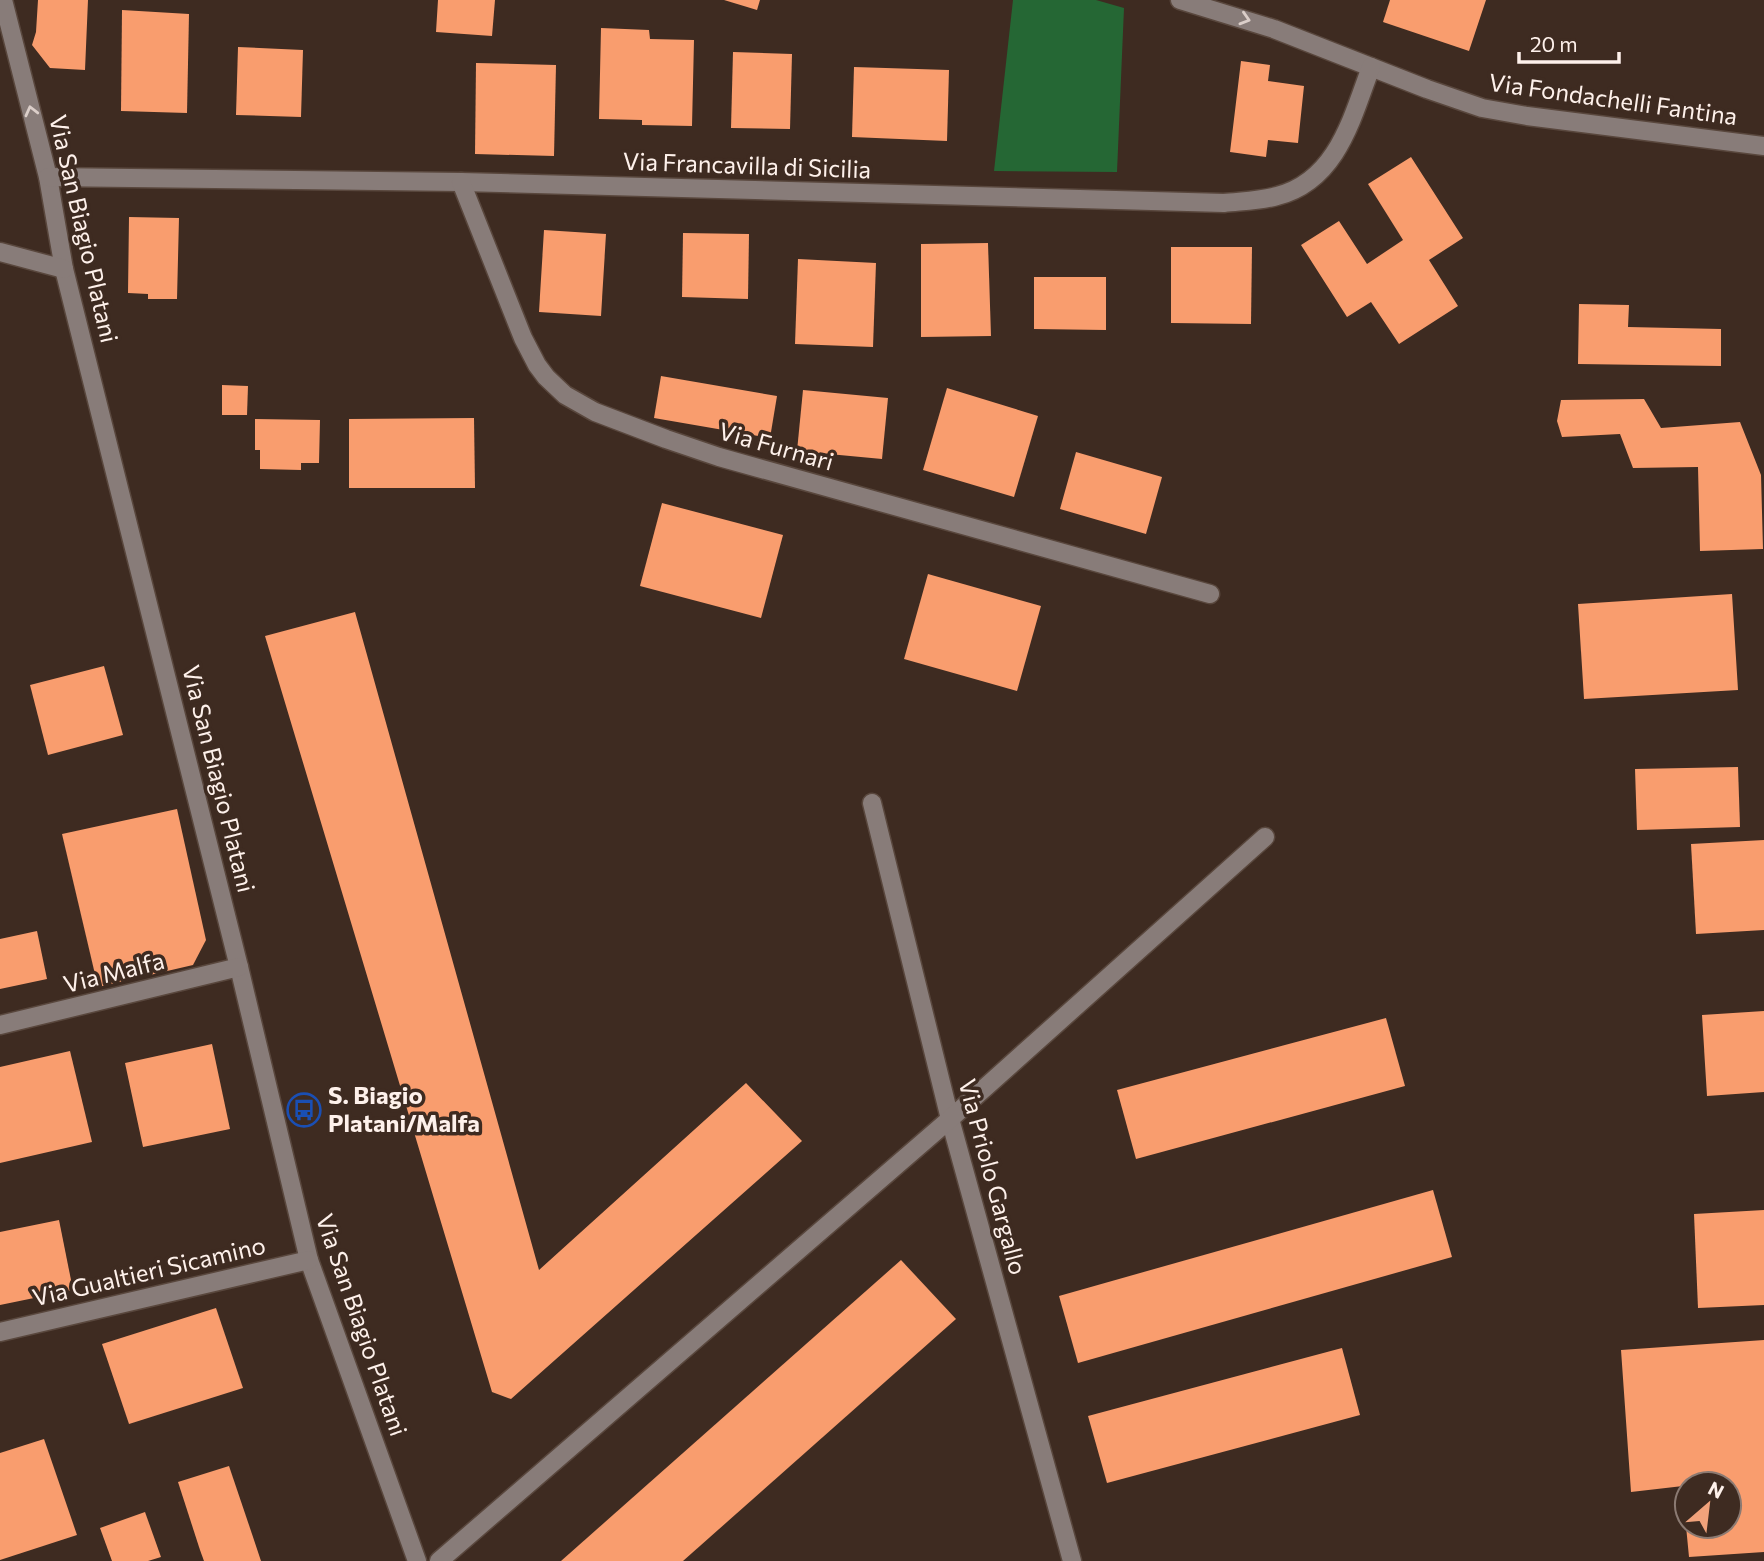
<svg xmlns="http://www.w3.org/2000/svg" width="1764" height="1561" font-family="Commissioner,sans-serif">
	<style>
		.green { fill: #256734 }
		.building { fill: #f99d6e }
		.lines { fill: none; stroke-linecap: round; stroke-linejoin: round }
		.minor-casing { stroke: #59473d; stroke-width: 21 }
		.minor { stroke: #887c79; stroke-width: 18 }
		.oneway { stroke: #dbcec9 }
		.labels { text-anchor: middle; stroke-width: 7; stroke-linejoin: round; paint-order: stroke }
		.street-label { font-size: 24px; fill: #fef1eb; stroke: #3e2b21 }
		.poi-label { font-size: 24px; font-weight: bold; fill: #fef1eb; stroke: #3e2b21; text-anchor: start }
	</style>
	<rect width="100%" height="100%" fill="#3e2b21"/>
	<path class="green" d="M 1013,0 L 1096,0 L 1124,8 L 1117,172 L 994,171 Z"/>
	<g class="building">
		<path d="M 38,0 L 88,0 L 85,70 L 50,68 L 32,45 L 36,32 Z"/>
		<path d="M 438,0 L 495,0 L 492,36 L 436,32 Z"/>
		<path d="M 724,0 L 760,0 L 757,10 Z"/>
		<path d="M 1390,0 L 1486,0 L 1469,51 L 1383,22 Z"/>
		<path d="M 122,10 L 189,14 L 187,113 L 121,111 Z"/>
		<path d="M 601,28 L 649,30 L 650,39 L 694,40 L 692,126 L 642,125 L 642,120 L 599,119 Z"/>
		<path d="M 238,47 L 303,50 L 301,117 L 236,115 Z"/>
		<path d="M 733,52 L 792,54 L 790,129 L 731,128 Z"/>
		<path d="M 1241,61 L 1270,65 L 1268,81 L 1304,86 L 1298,143 L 1268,140 L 1266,157 L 1230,152 Z"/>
		<path d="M 476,63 L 556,65 L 554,156 L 475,154 Z"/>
		<path d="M 854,67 L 949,70 L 947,141 L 852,137 Z"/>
		<path d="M 1411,157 L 1463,238 L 1429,260 L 1458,306 L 1399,344 L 1371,302 L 1347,317 L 1301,245 L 1339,221 L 1367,264 L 1403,240 L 1368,184 Z"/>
		<path d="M 129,217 L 179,218 L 177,299 L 148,299 L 148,294 L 128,293 Z"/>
		<path d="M 544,230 L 606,234 L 601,316 L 539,312 Z"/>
		<path d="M 683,233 L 749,234 L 748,299 L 682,297 Z"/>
		<path d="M 988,243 L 991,336 L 921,337 L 921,244 Z"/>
		<path d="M 1171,247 L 1252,247 L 1251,324 L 1171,323 Z"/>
		<path d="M 798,259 L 876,263 L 873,347 L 795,344 Z"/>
		<path d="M 1034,277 L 1106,277 L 1106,330 L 1034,329 Z"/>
		<path d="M 1579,304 L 1629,305 L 1628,327 L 1721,329 L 1721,366 L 1578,364 Z"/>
		<path d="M 661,376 L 777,396 L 770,438 L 654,418 Z"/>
		<path d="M 222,385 L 248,386 L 247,415 L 222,415 Z"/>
		<path d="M 947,388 L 1038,416 L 1014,497 L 923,470 Z"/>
		<path d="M 803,390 L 888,398 L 882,459 L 797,451 Z"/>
		<path d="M 1644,399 L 1661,428 L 1740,422 L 1761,475 L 1763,549 L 1700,551 L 1698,467 L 1633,468 L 1620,434 L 1562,437 L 1557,421 L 1561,400 Z"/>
		<path d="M 474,418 L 475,488 L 349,488 L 349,419 Z"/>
		<path d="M 255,419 L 320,420 L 319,463 L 301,463 L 301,470 L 260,469 L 260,450 L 255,450 Z"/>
		<path d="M 1076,452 L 1162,477 L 1146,534 L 1060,509 Z"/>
		<path d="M 662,503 L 783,535 L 761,618 L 640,586 Z"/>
		<path d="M 928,574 L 1041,606 L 1017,691 L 904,659 Z"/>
		<path d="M 1732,594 L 1738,690 L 1584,699 L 1578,604 Z"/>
		<path d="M 355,612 L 539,1270 L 746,1083 L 802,1141 L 511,1399 L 492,1392 L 265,636 Z"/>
		<path d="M 104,666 L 123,735 L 48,755 L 30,685 Z"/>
		<path d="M 1738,767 L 1740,827 L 1637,830 L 1635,769 Z"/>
		<path d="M 177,809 L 206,940 L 193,965 L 98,987 L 62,834 Z"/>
		<path d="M 1764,840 L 1764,930 L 1696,934 L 1691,844 Z"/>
		<path d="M 37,931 L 47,979 L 0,989 L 0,939 Z"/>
		<path d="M 1764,1011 L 1764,1092 L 1707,1096 L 1702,1015 Z"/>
		<path d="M 1386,1018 L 1405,1086 L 1136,1159 L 1117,1090 Z"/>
		<path d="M 212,1044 L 230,1129 L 143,1147 L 125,1063 Z"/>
		<path d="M 70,1051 L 92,1142 L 0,1163 L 0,1067 Z"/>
		<path d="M 1433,1190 L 1452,1257 L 1078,1363 L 1059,1296 Z"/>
		<path d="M 1764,1210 L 1764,1305 L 1698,1308 L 1694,1214 Z"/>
		<path d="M 59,1220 L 73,1290 L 0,1305 L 0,1232 Z"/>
		<path d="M 901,1260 L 956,1319 L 683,1561 L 561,1561 Z"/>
		<path d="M 216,1308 L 243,1388 L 129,1424 L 102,1344 Z"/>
		<path d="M 1764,1340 L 1764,1552 L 1689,1557 L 1686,1526 L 1729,1526 L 1729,1484 L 1687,1484 L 1687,1511 L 1685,1511 L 1683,1486 L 1631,1492 L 1621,1350 Z"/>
		<path d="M 1342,1348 L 1360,1415 L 1107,1483 L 1088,1416 Z"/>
		<path d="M 44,1439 L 77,1535 L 0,1560 L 0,1453 Z"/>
		<path d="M 229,1466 L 252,1534 L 261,1561 L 204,1561 L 200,1550 L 178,1482 Z"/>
		<path d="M 145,1512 L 161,1557 L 148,1561 L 112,1561 L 100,1528 Z"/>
	</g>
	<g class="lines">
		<defs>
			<g id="minor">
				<path d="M 3,0 L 48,177 L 64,269 L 239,967 L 309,1260 L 417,1561"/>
				<path d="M 1180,0 L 1274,29 L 1427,89 L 1482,108 L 1527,116 L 1764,146"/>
				<path d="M 48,177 L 461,182 L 1224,203 C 1242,201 1260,201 1277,196 C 1337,181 1352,118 1371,67"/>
				<path d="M 461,182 L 523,338 L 537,365 L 546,377 L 565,395 L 595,412 L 666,439 L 719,457 L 1210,594"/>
				<path d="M 0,252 L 64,269"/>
				<path d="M 872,803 L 950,1119 L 1072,1561"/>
				<path d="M 0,1025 L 239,967"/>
				<path d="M 0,1332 L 309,1260"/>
				<path d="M 439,1561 L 950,1119 L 1265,837"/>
			</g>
		</defs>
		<use href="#minor" class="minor-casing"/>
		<use href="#minor" class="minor"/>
	</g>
	<defs><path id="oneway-chevron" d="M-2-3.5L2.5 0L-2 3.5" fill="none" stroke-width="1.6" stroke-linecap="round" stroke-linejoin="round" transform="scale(1.75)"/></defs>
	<g class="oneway">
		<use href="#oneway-chevron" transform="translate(1245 19) rotate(17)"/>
		<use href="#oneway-chevron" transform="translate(31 111) rotate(-104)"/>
	</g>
	<defs>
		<symbol id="bus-ring" viewBox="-11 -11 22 22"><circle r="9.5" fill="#3e2b21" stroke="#1a4fb4" stroke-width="1.5"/><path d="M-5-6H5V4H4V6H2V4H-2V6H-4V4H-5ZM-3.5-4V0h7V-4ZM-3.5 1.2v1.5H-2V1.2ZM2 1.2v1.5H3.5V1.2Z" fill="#1a4fb4"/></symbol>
	</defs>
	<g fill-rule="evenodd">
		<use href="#bus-ring" x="285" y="1091" width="38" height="38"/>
	</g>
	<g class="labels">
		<g class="street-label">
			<text transform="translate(1613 100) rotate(8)" y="8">Via Fondachelli Fantina</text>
			<text transform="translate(747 166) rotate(2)" y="8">Via Francavilla di Sicilia</text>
			<text transform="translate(83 229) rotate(77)" y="8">Via San Biagio Platani</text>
			<text transform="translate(776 447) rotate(16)" y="8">Via Furnari</text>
			<text transform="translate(218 779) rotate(76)" y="8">Via San Biagio Platani</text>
			<text transform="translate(114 973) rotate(-14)" y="8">Via Malfa</text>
			<text transform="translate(992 1177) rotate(75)" y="8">Via Priolo Gargallo</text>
			<text transform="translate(149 1272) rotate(-13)" y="8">Via Gualtieri Sicamino</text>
			<text transform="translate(361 1325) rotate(71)" y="8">Via San Biagio Platani</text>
		</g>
		<g class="poi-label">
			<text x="328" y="1104">S. Biagio<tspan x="328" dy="28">Platani/Malfa</tspan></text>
		</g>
	</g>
	<g transform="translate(1708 1505) rotate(28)"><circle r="33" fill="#3e2b21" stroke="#8b7a72" stroke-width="2"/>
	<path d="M0-5L12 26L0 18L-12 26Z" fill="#f1a27b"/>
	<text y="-10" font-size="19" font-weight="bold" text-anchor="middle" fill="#fef1eb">N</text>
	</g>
	<path d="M1519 52v10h100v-10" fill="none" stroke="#fef1eb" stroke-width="3.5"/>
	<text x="1530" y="52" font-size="21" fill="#fef1eb" stroke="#3e2b21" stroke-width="5" paint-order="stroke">20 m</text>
</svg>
